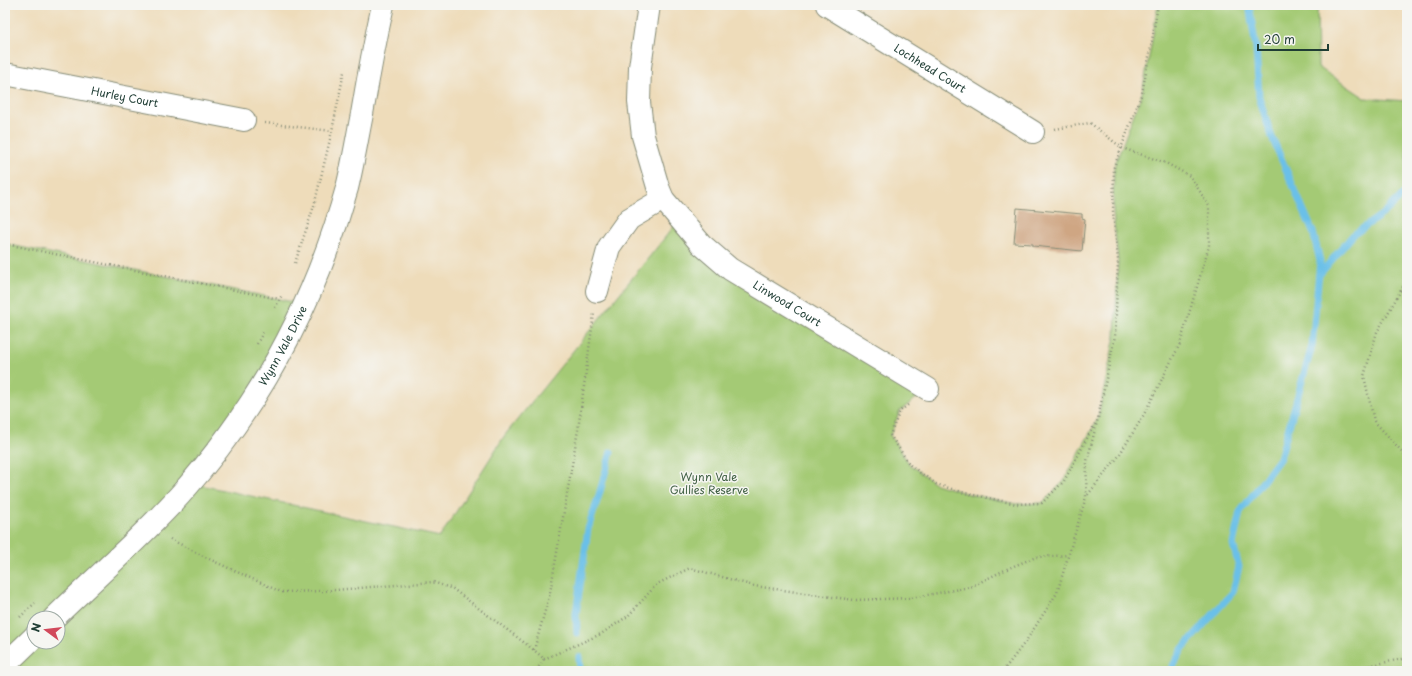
<svg xmlns="http://www.w3.org/2000/svg" width="1412" height="676" font-family="'Playpen Sans',sans-serif">
	<style>
		.green { fill: #a4ca74; stroke: #628454; fill-rule: evenodd }
		.lines { fill: none; stroke-linecap: round; stroke-linejoin: round }
		.stream { stroke: #6bc0e8; stroke-width: 7 }
		.building { fill: #cfa683 }
		.street-casing { stroke: #868c77; stroke-width: 24 }
		.secondary-casing { stroke: #868c77; stroke-width: 24 }
		.path { stroke: #868c77; stroke-width: 2.5; stroke-dasharray: 1 3; stroke-linecap: butt }
		.street { stroke: #fff; stroke-width: 22 }
		.secondary { stroke: #fff; stroke-width: 22 }
		.labels { text-anchor: middle; stroke-width: 3; stroke-linejoin: round; paint-order: stroke }
		.street-label { font-size: 11px; fill: #1f3d34; stroke: #f6f6f2 }
		.park-label { font-size: 11px; fill: #406044; stroke: #f6f6f2 }
	</style>
	<rect width="100%" height="100%" fill="#f6f6f2"/>
	<filter id="ink" filterUnits="userSpaceOnUse"><feTurbulence type="fractalNoise" baseFrequency=".025" numOctaves="2"/><feDisplacementMap in="SourceGraphic" scale="8" xChannelSelector="R" yChannelSelector="G"/><feConvolveMatrix kernelMatrix="1 2 1 2 8 2 1 2 1" color-interpolation-filters="sRGB"/></filter>
	<filter id="wash" filterUnits="userSpaceOnUse"><feTurbulence type="fractalNoise" baseFrequency=".012" numOctaves="4" result="noise"/><feDisplacementMap in="SourceGraphic" scale="16" xChannelSelector="R" yChannelSelector="G"/><feGaussianBlur stdDeviation="0.9" result="paint"/><feColorMatrix in="noise" values="0 0 0 0 0 0 0 0 0 0 0 0 0 0 0 0 0 1.4 0 .05"/><feComposite in="paint" operator="in"/></filter>
	<g filter="url(#wash)">
		<rect width="100%" height="100%" fill="#eedcba"/>
		<path class="green" d="M 1158,5 L 1317,5 L 1318,67 L 1365,98 L 1407,101 L 1407,671 L 5,671 L 5,244 L 279,299 L 305,305 L 191,483 L 440,537 L 505,435 L 680,219 L 701,244 L 928,389 L 900,411 L 890,435 L 910,465 L 936,484 L 965,493 L 1016,504 L 1042,503 L 1064,481 L 1098,418 L 1115,336 L 1118,260 L 1113,212 L 1114,167 L 1142,93 L 1151,46 ZM 34,618 L 58,618 L 58,642 L 34,642 Z"/>
		<g class="lines">
			<g class="stream">
				<path d="M 1319,275 L 1353,235 L 1384,213 L 1407,191"/>
				<path d="M 577,633 L 576,614 L 588,529 L 599,495 L 611,452"/>
				<path d="M 579,657 L 580,671"/>
				<path d="M 1170,671 L 1183,648 L 1233,592 L 1239,567 L 1233,544 L 1240,512 L 1280,458 L 1312,346 L 1320,261 L 1313,232 L 1271,135 L 1259,97 L 1256,48 L 1249,5"/>
			</g>
		</g>
		<g id="blocks">
			<path class="building" d="M 1017,208 L 1082,214 L 1082,218 L 1085,219 L 1082,251 L 1033,246 L 1033,244 L 1014,243 Z"/>
		</g>
	</g>
	<g filter="url(#ink)">
		<use href="#blocks" fill-opacity="0" stroke="#868c77" stroke-width="1"/>
		<g class="lines">
			<defs>
				<g id="street">
					<path id="s1" d="M 649,5 L 640,67 L 639,102 L 643,136 L 658,187 L 663,199 L 701,244 L 730,269 L 928,389"/>
					<path id="s2" d="M 827,5 L 1033,132"/>
					<path id="s3" d="M 5,74 L 244,120"/>
					<path d="M 597,291 L 609,247 L 629,219 L 663,199"/>
				</g>
				<g id="secondary">
					<path id="s4" d="M 54,618 C 96,577 141,538 180,495 C 259,407 315,302 347,188 C 353,164 357,139 362,114 C 368,78 375,41 383,5"/>
					<path d="M 5,665 L 34,637"/>
				</g>
			</defs>
			<use href="#street" class="street-casing"/>
			<use href="#secondary" class="secondary-casing"/>
			<g class="path">
				<path d="M 265,123 L 332,131"/>
				<path d="M 1055,129 L 1090,123 L 1122,148 L 1166,163 L 1190,176 L 1209,206 L 1209,246 L 1180,344 L 1142,418 L 1118,457 L 1086,497"/>
				<path d="M 5,244 L 279,299"/>
				<path d="M 295,263 L 314,206 L 332,131 L 344,72"/>
				<path d="M 1407,280 L 1377,332 L 1364,376 L 1374,421 L 1407,457"/>
				<path d="M 275,308 L 282,295"/>
				<path d="M 257,344 L 264,330"/>
				<path d="M 908,405 L 900,411 L 890,435 L 910,465 L 936,484 L 965,493 L 1016,504 L 1042,503 L 1064,481 L 1096,422"/>
				<path d="M 170,539 L 209,559 L 281,592 L 322,591 L 433,582 L 453,589 L 534,650 L 544,659 L 536,671"/>
				<path d="M 20,617 L 35,603"/>
				<path d="M 534,650 L 550,593 L 578,430 L 594,313"/>
				<path d="M 544,659 L 601,634 L 628,616 L 657,584 L 690,568 L 754,586 L 854,600 L 911,598 L 970,587 L 1009,568 L 1036,557 L 1068,555"/>
				<path d="M 1003,671 L 1026,641 L 1057,593 L 1086,497 L 1087,461 L 1098,418 L 1115,336 L 1118,260 L 1113,212 L 1114,167 L 1142,93 L 1151,46 L 1158,5"/>
				<path d="M 1342,671 L 1407,658"/>
			</g>
			<use href="#street" class="street"/>
			<use href="#secondary" class="secondary"/>
		</g>
	</g>
	<g class="labels">
		<g class="street-label">
			<text dy="4" stroke="none"><textPath href="#s2" startOffset="121">Lochhead Court</textPath></text>
			<text dy="4" stroke="none"><textPath href="#s3" startOffset="122">Hurley Court</textPath></text>
			<text dy="4" stroke="none"><textPath href="#s1" startOffset="362">Linwood Court</textPath></text>
			<text dy="4" stroke="none"><textPath href="#s4" startOffset="358">Wynn Vale Drive</textPath></text>
		</g>
		<g class="park-label">
			<text x="709" y="481">Wynn Vale<tspan x="709" dy="13">Gullies Reserve</tspan></text>
		</g>
	</g>
	<rect width="1412" height="676" fill="none" stroke="#f6f6f2" stroke-width="20"/>
	<g transform="translate(46 630) rotate(285)"><circle r="19" fill="#f6f6f2" stroke="#a0aca6"/>
	<path d="M0-3L7 15L0 10L-7 15Z" fill="#d1495b"/>
	<text y="-6" font-size="11" font-weight="bold" text-anchor="middle" fill="#1f3d34">N</text>
	</g>
	<path d="M1258 44v6h70v-6" fill="none" stroke="#1f3d34" stroke-width="2"/>
	<text x="1264" y="44" font-size="12" fill="#1f3d34" stroke="#f6f6f2" stroke-width="3" paint-order="stroke">20 m</text>
</svg>
